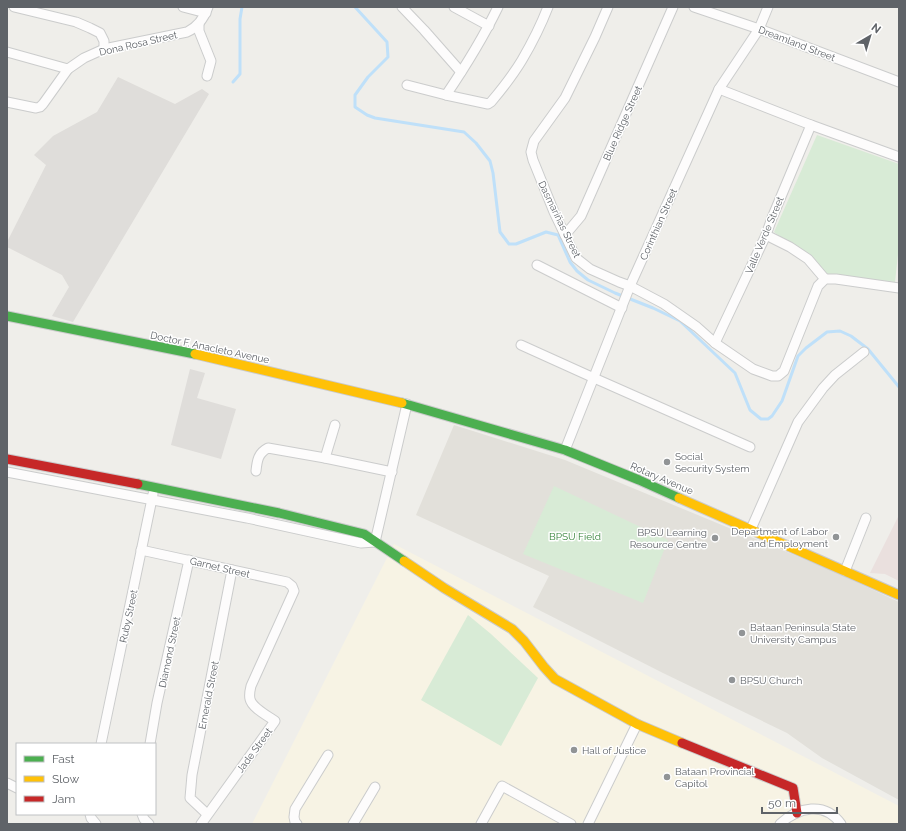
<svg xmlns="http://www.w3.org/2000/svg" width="906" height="831" font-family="Raleway,sans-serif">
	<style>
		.commercial { fill: #f7f3e4 }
		.industrial { fill: #dfddda }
		.education { fill: #e2e0da }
		.medical { fill: #eae0de }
		.green { fill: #d8ebd6 }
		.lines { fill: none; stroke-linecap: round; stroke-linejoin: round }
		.stream { stroke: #bfe0f9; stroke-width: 3 }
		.street-casing { stroke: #cbcccc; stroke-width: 11 }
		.fast-casing { stroke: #cacacb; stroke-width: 11 }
		.slow-casing { stroke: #cacacb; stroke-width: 11 }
		.jam-casing { stroke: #cacacb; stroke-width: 11 }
		.street { stroke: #fdfcfc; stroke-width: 9 }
		.fast { stroke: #4caf50; stroke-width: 9 }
		.slow { stroke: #ffc107; stroke-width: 9 }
		.jam { stroke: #c62828; stroke-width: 9 }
		.poi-dot { fill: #919496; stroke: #fff; stroke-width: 1.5 }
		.labels { text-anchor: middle; stroke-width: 3; stroke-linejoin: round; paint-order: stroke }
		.street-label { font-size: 10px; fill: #5f6368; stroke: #fff }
		.poi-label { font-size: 10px; fill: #5f6368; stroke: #fff; text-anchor: start }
		.park-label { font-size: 10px; fill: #348238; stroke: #fff }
	</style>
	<rect width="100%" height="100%" fill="#efeeea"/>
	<path class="commercial" d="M 394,544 L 899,806 L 899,824 L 252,824 Z"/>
	<g class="industrial">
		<path d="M 118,77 L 175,104 L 202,89 L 209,94 L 73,322 L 52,316 L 69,287 L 62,275 L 7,247 L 7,242 L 46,165 L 34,155 L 53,136 L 97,112 Z"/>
		<path d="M 190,369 L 205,373 L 197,398 L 236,409 L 221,459 L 171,445 Z"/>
	</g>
	<path class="education" d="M 454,425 L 565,460 L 828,569 L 899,602 L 899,800 L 822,758 L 787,733 L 663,673 L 533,607 L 549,576 L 416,515 Z"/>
	<path class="medical" d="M 899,515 L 899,581 L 885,574 L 870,573 Z"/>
	<g class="green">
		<path d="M 817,135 L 899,164 L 899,245 L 895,282 L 828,274 L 774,232 Z"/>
		<path d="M 554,486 L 668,540 L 643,603 L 523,554 Z"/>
		<path d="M 468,615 L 491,634 L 538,678 L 501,746 L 421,700 Z"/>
	</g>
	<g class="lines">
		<g class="stream">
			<path d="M 355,7 L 387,42 L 388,57 L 368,77 L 355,95 L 355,107 L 367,115 L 375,118 L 464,132 L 476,143 L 490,161 L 493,173 L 500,232 L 509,244 L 516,244 L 546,232 L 558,235 L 570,262 L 577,271 L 588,280 L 615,293 L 653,308 L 680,321 L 735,373 L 750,410 L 761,419 L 768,419 L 772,416 L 782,401 L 798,356 L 806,348 L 827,332 L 840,331 L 851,336 L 868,349 L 899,387"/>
			<path d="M 233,82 L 240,74 L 240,19 L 242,7"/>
		</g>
		<defs>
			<g id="street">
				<path d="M 14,7 L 76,22 L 90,28 L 100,33 L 104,41 L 104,49"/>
				<path d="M 183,7 L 206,13"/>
				<path d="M 402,7 L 424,30 L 461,72"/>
				<path d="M 454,7 L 489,26"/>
				<path d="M 608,7 L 595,37 L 565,98 L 534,141 L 531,152 L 533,160 L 554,212 L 576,258 L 590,269 L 619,282 L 630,286 L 664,304 L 697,327 L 715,343 L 753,369 L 772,376 L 778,376 L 784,371 L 818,286 L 825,279 L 836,279 L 899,288"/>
				<path d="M 694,7 L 759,29 L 899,82"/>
				<path d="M 199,24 L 199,31 L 211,61 L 207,76"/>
				<path d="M 7,52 L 68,69"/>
				<path d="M 407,85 L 446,95 L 488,104 L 491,102 C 502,89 513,75 522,60 C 532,43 541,25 548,7"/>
				<path d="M 719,89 L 811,125 L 899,157"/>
				<path d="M 446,95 C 465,67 483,38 498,7"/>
				<path d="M 7,102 L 36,108 L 40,107 L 43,104 L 68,69 L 84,58 L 104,49 L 187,32 C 198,27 204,18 208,7"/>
				<path d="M 565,235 L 581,216 L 673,7"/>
				<path d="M 766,235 L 790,247 L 808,259 L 825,279"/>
				<path d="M 537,265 L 622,308"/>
				<path d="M 715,343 L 766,235 L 772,218 L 811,125"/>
				<path d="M 521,345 L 594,378 L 750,447"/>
				<path d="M 565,450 L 630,286 L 719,89 L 759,29 L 768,7"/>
				<path d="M 325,458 L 335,425"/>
				<path d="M 256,471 C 257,461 258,453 268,448 L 325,458 L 392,472"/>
				<path d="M 7,472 L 247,518 L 361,543 L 375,542 L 407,404"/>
				<path d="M 751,529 L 798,422 L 823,388 L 835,375 L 864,352"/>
				<path d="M 141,550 L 287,582 L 292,586 L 294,591 L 251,686 C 250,690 249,695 250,699 C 252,708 268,716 275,721 L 201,824"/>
				<path d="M 845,571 L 866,518"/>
				<path d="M 101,744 L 153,494"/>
				<path d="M 150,744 L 157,703 L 189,560"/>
				<path d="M 7,783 L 17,788"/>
				<path d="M 90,814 L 91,818 L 96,824"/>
				<path d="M 142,814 L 144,819 L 149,824"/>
				<path d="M 207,814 L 190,798 L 192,775 L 232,570"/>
				<path d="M 297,824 L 295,822 L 294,817 L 295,809 L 328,755"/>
				<path d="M 353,824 L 375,787"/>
				<path d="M 481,824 L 502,786 L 571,824"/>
				<path d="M 588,824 L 637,724"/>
				<path d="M 780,824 C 798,807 825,801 841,824"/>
			</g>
			<g id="fast">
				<path d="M 7,316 L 195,354"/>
				<path d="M 402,403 L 565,450 L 639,480 L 679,498"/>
				<path d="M 138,484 L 279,513 L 364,534 L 404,561"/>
			</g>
			<g id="slow">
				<path d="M 195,354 L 402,403"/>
				<path d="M 679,498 L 899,595"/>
				<path d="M 404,561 L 444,588 L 512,629 L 524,641 L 544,667 L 555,679 L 637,724 L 682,743"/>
			</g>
			<g id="jam">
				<path d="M 7,459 L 138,484"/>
				<path d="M 682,743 L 793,788 L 797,813"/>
			</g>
		</defs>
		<use href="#street" class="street-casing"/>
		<use href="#fast" class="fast-casing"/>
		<use href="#slow" class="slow-casing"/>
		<use href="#jam" class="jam-casing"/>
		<use href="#street" class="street"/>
		<use href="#fast" class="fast"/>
		<use href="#slow" class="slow"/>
		<use href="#jam" class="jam"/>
	</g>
	<g class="poi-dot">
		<circle cx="667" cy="462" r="4"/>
		<circle cx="836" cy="537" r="4"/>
		<circle cx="715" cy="538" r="4"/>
		<circle cx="742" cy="633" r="4"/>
		<circle cx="732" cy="680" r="4"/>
		<circle cx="574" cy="750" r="4"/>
		<circle cx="667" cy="777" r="4"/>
	</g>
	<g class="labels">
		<g class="street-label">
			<text transform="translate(138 43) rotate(-13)" y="4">Dona Rosa Street</text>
			<text transform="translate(797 43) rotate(21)" y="4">Dreamland Street</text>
			<text transform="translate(622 123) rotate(-66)" y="4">Blue Ridge Street</text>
			<text transform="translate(560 219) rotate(64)" y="4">Dasmariñas Street</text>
			<text transform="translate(658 224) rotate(-66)" y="4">Corinthian Street</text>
			<text transform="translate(764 235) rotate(-67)" y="4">Valle Verde Street</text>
			<text transform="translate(210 347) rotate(12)" y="4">Doctor F. Anacleto Avenue</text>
			<text transform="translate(662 478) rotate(23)" y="4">Rotary Avenue</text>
			<text transform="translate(220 567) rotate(13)" y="4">Garnet Street</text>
			<text transform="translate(128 616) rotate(-78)" y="4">Ruby Street</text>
			<text transform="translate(169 652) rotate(-78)" y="4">Diamond Street</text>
			<text transform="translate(208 695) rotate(-79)" y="4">Emerald Street</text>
			<text transform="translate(254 750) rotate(-54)" y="4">Jade Street</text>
		</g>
		<g class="poi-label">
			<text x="675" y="460">Social<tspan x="675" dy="12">Security System</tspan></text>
			<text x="828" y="535" text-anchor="end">Department of Labor<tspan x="828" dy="12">and Employment</tspan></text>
			<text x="707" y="536" text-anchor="end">BPSU Learning<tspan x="707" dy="12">Resource Centre</tspan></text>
			<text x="750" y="631">Bataan Peninsula State<tspan x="750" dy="12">University Campus</tspan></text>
			<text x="740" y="684">BPSU Church</text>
			<text x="582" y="754">Hall of Justice</text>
			<text x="675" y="775">Bataan Provincial<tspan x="675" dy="12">Capitol</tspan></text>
		</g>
		<g class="park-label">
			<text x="575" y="540">BPSU Field</text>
		</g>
	</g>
	<rect width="906" height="831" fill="none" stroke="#5f6368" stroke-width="16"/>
	<rect x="16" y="743" width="140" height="72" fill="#ffffff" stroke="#bfc1c3"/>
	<rect x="24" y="756" width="20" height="6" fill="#4caf50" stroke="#bfc1c3"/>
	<text x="52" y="763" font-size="12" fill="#5f6368">Fast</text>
	<rect x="24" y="776" width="20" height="6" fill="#ffc107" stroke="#bfc1c3"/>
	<text x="52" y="783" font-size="12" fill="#5f6368">Slow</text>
	<rect x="24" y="796" width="20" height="6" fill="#c62828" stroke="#bfc1c3"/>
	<text x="52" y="803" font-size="12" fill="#5f6368">Jam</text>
	<g transform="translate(870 36) rotate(38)" stroke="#ffffff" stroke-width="3" paint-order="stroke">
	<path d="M0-3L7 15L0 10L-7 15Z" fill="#5f6368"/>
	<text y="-6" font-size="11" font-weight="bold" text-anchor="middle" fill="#5f6368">N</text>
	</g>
	<path d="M762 807v6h75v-6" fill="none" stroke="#5f6368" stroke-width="2"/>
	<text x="768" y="807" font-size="12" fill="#5f6368" stroke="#ffffff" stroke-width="3" paint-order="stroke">50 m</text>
</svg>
